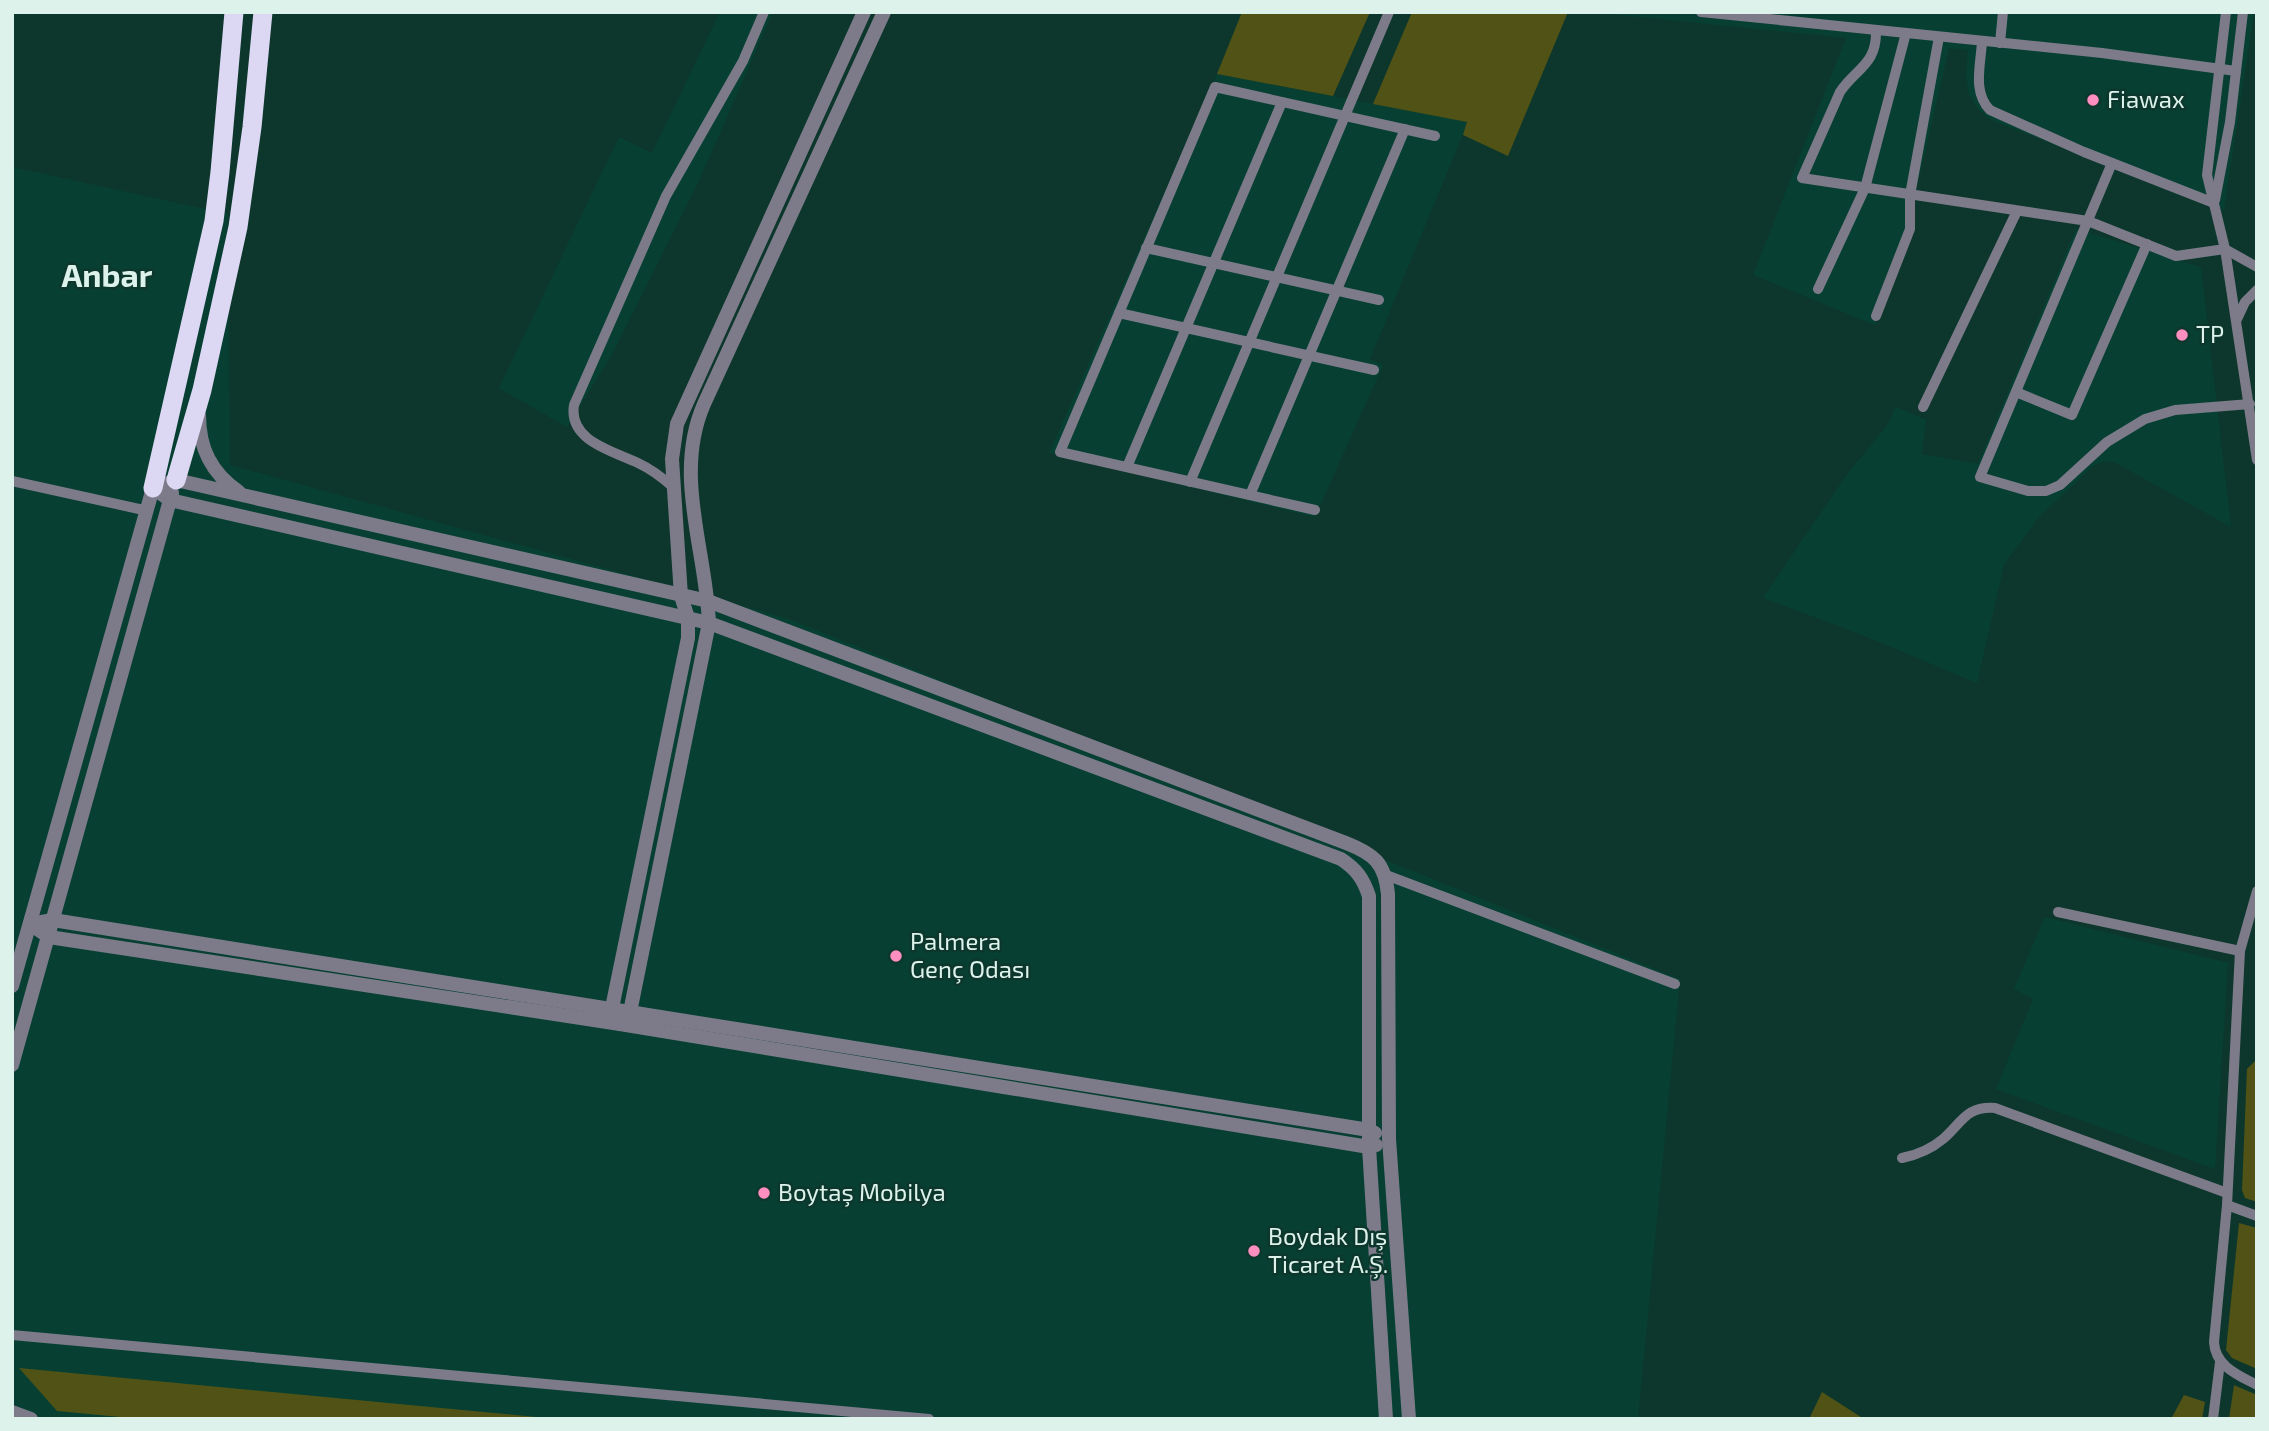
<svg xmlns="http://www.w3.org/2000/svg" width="2269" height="1431" font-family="'Exo 2',sans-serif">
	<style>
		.built { fill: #074033 }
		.green { fill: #505315 }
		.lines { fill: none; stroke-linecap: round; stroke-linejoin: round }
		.minor { stroke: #7d7b8a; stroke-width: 10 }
		.tertiary { stroke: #7d7b8a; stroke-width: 14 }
		.trunk { stroke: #dcd7f2; stroke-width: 19 }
		.poi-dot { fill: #fd8ec0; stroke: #0d372c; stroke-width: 2.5 }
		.labels { text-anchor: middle; stroke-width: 5; stroke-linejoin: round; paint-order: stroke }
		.poi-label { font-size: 24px; fill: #dcf2ea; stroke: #0d372c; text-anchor: start }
		.district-label { font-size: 32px; font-weight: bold; fill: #dcf2ea; stroke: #0d372c }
	</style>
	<rect width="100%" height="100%" fill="#0d372c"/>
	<g class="built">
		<path d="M 720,12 L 773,12 L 697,185 L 611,356 L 567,427 L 499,388 L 619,137 L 652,153 Z"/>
		<path d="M 1590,12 L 2254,12 L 2224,210 L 1991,120 L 1978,109 L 1969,94 L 1966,75 L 1968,50 L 1949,48 L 1913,204 L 1875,325 L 1753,275 L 1846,38 Z"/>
		<path d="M 1217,74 L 1468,122 L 1370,359 L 1383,365 L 1315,517 L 1049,453 Z"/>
		<path d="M 12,167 L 228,214 L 230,465 L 789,619 L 1680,979 L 1638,1419 L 12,1419 Z"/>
		<path d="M 2076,229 L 2201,267 L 2231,527 L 2116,463 L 2105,461 L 2093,466 L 2037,519 L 2004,565 L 1977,683 L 1860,634 L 1763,598 L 1847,474 L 1886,427 L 1896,407 L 1926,420 L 1922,454 L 1978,464 Z"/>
		<path d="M 2045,917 L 2228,963 L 2215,1169 L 1996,1089 L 2033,999 L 2014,989 Z"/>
	</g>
	<g class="green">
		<path d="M 1242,12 L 1370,12 L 1333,96 L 1217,74 Z"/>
		<path d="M 1412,12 L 1568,12 L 1508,156 L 1463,135 L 1467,122 L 1373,104 Z"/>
		<path d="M 2257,1059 L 2257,1202 L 2245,1198 L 2242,1190 L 2247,1069 Z"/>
		<path d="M 2239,1223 L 2257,1228 L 2257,1369 L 2232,1358 L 2226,1350 Z"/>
		<path d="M 19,1368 L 526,1416 L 556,1419 L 141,1419 L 57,1411 Z"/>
		<path d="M 2234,1385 L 2257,1395 L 2257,1419 L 2229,1419 Z"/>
		<path d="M 1822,1392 L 1864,1419 L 1809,1419 Z"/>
		<path d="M 2184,1395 L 2205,1402 L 2202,1419 L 2171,1419 Z"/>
	</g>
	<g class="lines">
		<g class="minor">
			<path d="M 1701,12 L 2102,53 L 2236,71"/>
			<path d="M 2226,12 L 2207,175 L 2225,249 L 2257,460"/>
			<path d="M 1876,30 C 1877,65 1856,68 1840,92 L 1802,178 L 2088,221 L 2176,256 L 2225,249"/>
			<path d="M 1982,41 C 1981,64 1972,92 1990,110 L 2084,152 L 2214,203"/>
			<path d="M 2000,43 L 2003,12"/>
			<path d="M 2112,163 L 1980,477 L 2028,491 L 2046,491 L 2060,485 L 2107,442 L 2145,419 L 2175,410 L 2250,404"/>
			<path d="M 2215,200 L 2230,122 L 2243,12"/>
			<path d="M 1146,248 L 1379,300"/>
			<path d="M 2225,249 L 2257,267"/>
			<path d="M 1818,289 L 1865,188 L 1906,33"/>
			<path d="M 1119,313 L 1374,370"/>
			<path d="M 1876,316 L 1910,229 L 1910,195 L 1939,37"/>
			<path d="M 2237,319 L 2245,302 L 2257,290"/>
			<path d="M 2016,392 L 2072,415 L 2147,244"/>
			<path d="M 1923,407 L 2017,211"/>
			<path d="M 1127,467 L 1282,102"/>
			<path d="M 12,481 L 148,511"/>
			<path d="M 1190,482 L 1389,12"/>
			<path d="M 674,488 C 663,478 651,469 638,463 C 613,451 568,441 574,405 L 666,196 L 743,61 L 764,12"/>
			<path d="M 1250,495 L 1405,129"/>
			<path d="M 1315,510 L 1060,452 L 1215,87 L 1435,136"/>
			<path d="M 1386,875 L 1675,984"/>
			<path d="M 2257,891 L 2240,951 L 2227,1205 L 2214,1342 C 2215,1366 2238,1375 2257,1385"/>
			<path d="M 2058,912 L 2240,951"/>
			<path d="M 1902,1158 C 1917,1155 1931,1149 1943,1139 C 1962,1123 1965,1106 1995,1108 L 2227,1193"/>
			<path d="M 2227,1205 L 2257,1216"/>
			<path d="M 12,1335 L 929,1419"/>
			<path d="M 2213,1419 L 2220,1362"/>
		</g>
		<g class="tertiary">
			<path d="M 864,12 L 677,424 L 672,459 L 681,596 L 688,618 L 688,638 L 612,1008 L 620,1024 L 630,1012 L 709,623 C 706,549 673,475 704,404 L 884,12"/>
			<path d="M 199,415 C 199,448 211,473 239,492"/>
			<path d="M 153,488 L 176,480 L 708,601 L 1346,843 C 1374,854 1385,863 1388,894 L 1389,1139 L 1409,1419"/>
			<path d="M 153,488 L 170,500 L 709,623 L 1341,859 C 1356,869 1363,878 1369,896 L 1369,1147 L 1386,1419"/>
			<path d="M 30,924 L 49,937 L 620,1024 L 1369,1147 L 1376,1145"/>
			<path d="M 30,924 L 53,920 L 1369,1130 L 1375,1133"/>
			<path d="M 12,986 L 153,488"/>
			<path d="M 12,1065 L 172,493"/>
			<path d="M 12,1412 L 31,1419"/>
		</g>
		<g class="trunk">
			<path d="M 176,480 L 202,390 L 238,227 L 252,127 L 263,12"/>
			<path d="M 153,488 L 214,221 L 220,172 L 234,12"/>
		</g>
	</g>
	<g class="poi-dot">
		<circle cx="2093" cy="100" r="7"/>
		<circle cx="2182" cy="335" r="7"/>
		<circle cx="896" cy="956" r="7"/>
		<circle cx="764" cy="1193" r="7"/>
		<circle cx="1254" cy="1251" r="7"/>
	</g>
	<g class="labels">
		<g class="poi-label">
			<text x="2107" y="108">Fiawax</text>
			<text x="2196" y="343">TP</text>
			<text x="910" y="950">Palmera<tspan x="910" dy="28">Genç Odası</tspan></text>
			<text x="778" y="1201">Boytaş Mobilya</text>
			<text x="1268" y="1245">Boydak Dış<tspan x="1268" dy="28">Ticaret A.Ş.</tspan></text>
		</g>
		<g class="district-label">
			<text x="107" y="287">Anbar</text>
		</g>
	</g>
	<rect width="2269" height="1431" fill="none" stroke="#dcf2ea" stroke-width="28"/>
</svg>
